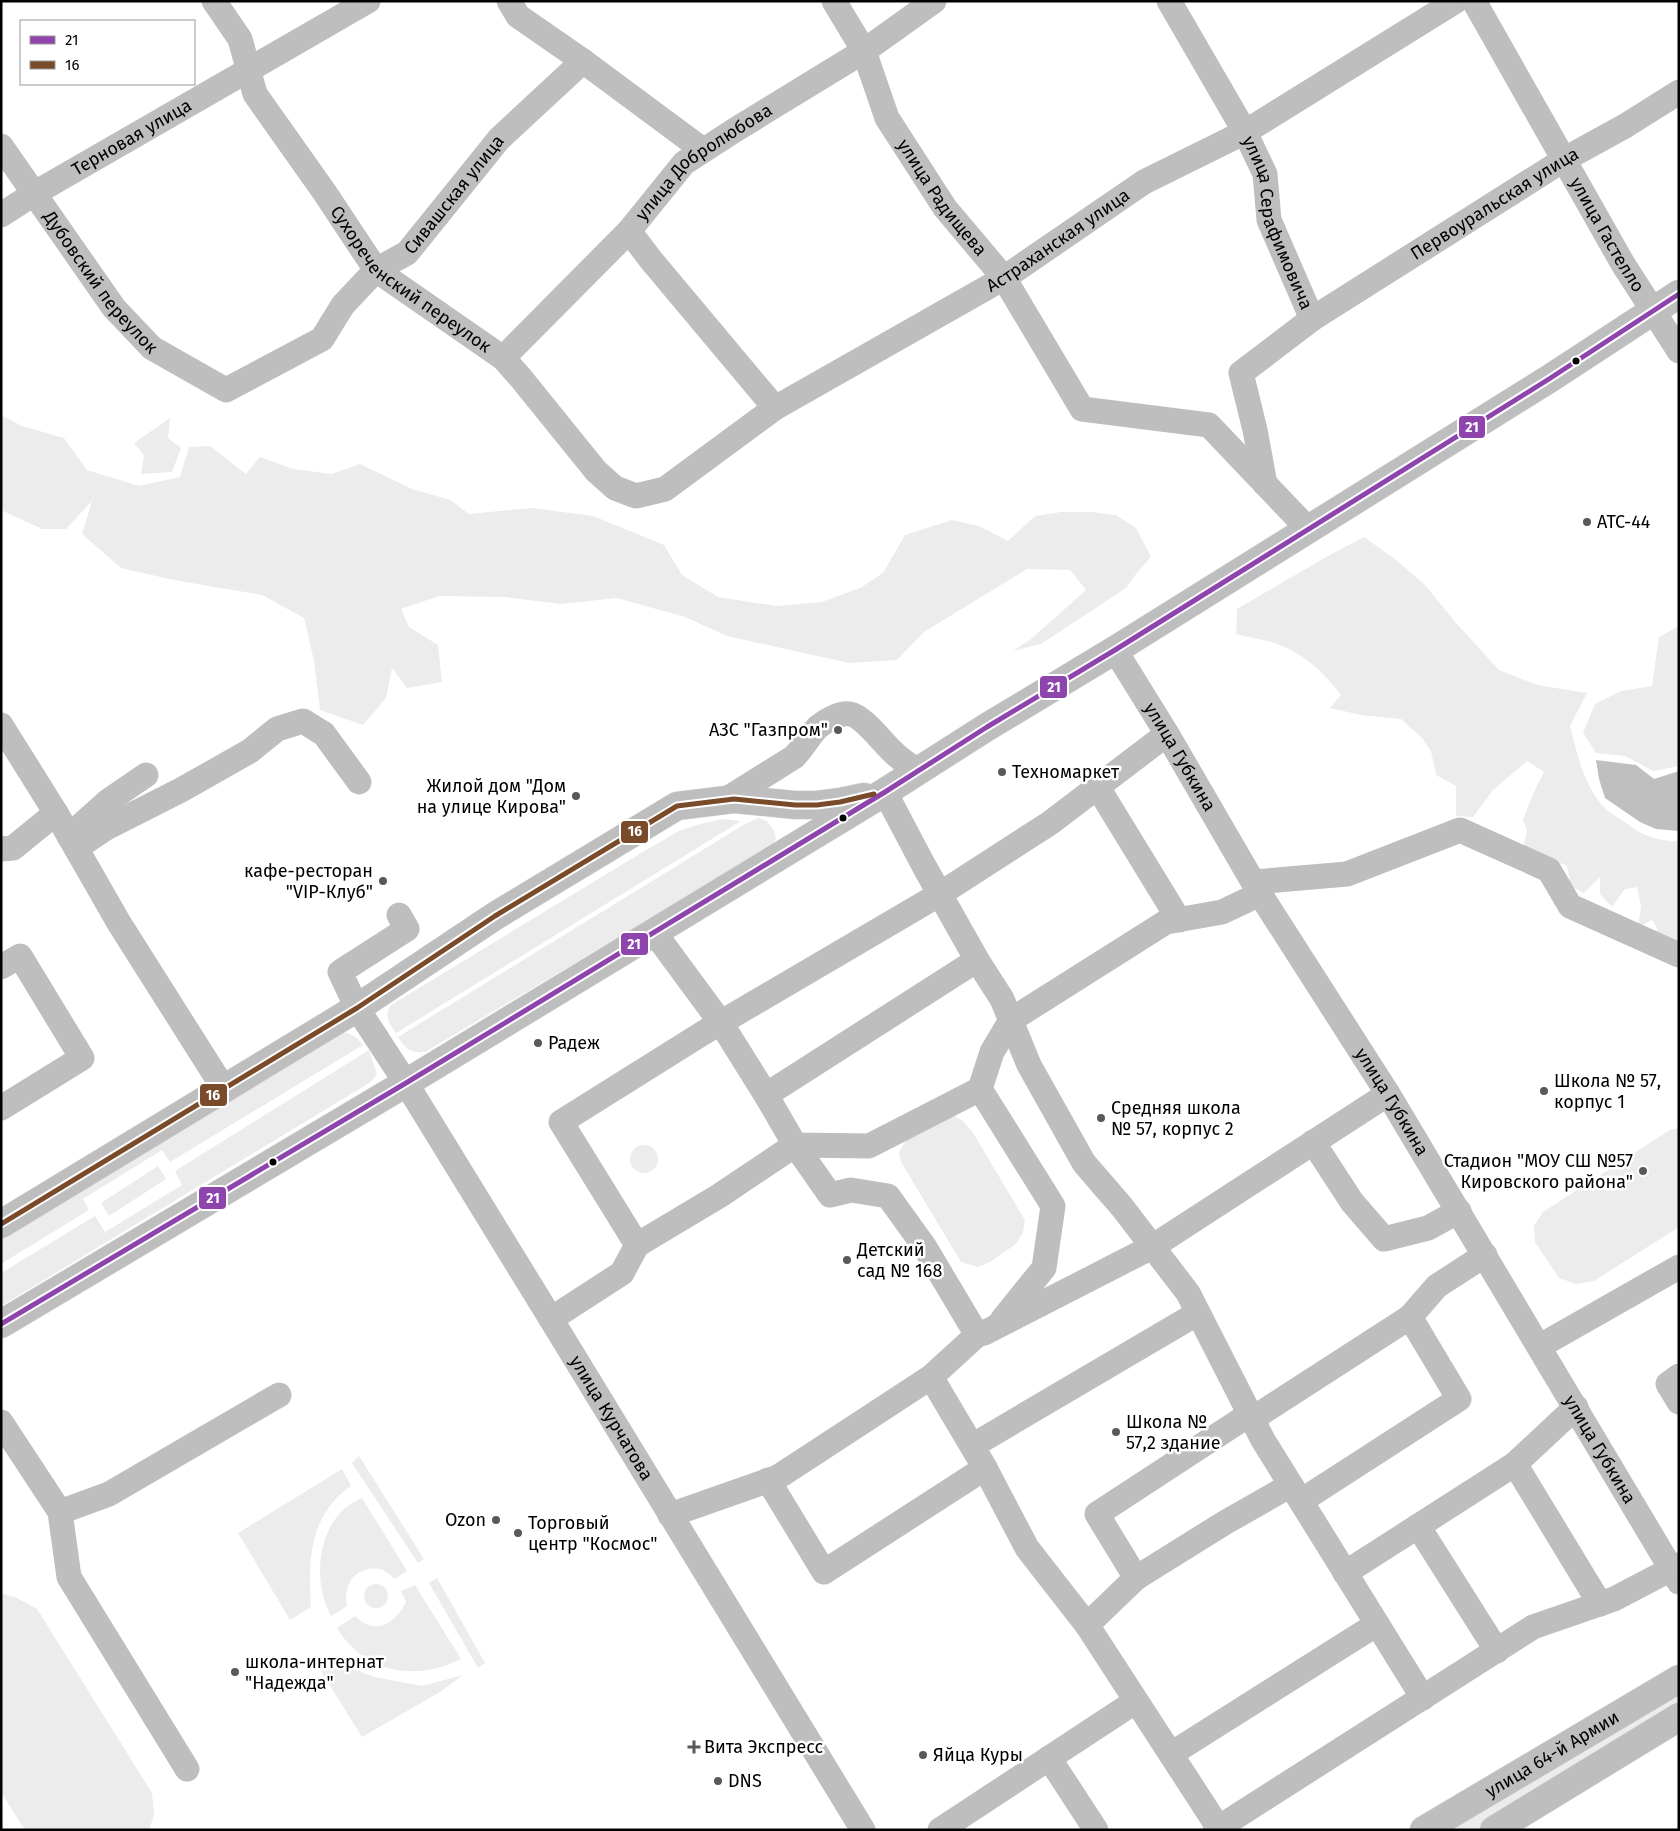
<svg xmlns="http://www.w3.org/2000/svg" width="1680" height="1831" font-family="'Fira Sans',sans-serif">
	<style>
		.green { fill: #ececec }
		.water { fill: #bfbfbf }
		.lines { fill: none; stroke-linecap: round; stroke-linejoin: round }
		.major-casing { stroke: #dbdbdb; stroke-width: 29 }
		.highway-casing { stroke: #dbdbdb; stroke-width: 29 }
		.minor { stroke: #bebebe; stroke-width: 25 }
		.major { stroke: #bebebe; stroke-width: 28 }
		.highway { stroke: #bebebe; stroke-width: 28 }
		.bus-1-casing { stroke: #fff; stroke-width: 9 }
		.bus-2-casing { stroke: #fff; stroke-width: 9 }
		.bus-1 { stroke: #8e44ad; stroke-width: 5 }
		.bus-2 { stroke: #7a4b2a; stroke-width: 5 }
		.bus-dot { fill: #000; stroke: #fff; stroke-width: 2 }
		.poi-dot { fill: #595959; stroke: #fff; stroke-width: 2 }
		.labels { text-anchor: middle; stroke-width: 5; stroke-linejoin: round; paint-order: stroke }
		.street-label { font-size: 18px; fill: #000; stroke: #fff }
		.poi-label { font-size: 18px; fill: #000; stroke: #fff; text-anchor: start }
		.line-badge { stroke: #fff; stroke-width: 2 }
		.badge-label { font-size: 14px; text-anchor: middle; font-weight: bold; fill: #fff }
	</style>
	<rect width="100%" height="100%" fill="#fff"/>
	<g class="green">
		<path d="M 1,415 L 22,426 L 64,438 L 87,470 L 139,486 L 180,477 L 189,447 L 210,446 L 246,474 L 260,457 L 293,469 L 332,474 L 360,464 L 412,489 L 450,500 L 469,514 L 532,508 L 593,516 L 664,545 L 682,575 L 718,597 L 776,606 L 822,602 L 860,588 L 883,573 L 905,535 L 952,520 L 979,526 L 1008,541 L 1035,516 L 1061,512 L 1092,512 L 1116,515 L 1136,528 L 1151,557 L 1136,574 L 1126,588 L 1041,644 L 1013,651 L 1031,639 L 1086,590 L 1070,570 L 1027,569 L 924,632 L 897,660 L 849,663 L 727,636 L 685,617 L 617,598 L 561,604 L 504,597 L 439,596 L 401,609 L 409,627 L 438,645 L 442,682 L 407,688 L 392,668 L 386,698 L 363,725 L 320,710 L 314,661 L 304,618 L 262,595 L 174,580 L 121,568 L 82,534 L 92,501 L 66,529 L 42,529 L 1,510 Z"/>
		<path d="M 170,418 L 168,438 L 181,448 L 172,472 L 141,474 L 144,455 L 134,443 Z"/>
		<path d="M 1364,537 L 1395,559 L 1426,586 L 1456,623 L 1499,670 L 1537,685 L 1587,693 L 1570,726 C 1577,753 1583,782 1601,804 C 1607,812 1618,817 1626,823 C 1641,835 1659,842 1679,841 L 1679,948 L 1656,937 L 1657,928 L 1652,920 L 1638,927 L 1641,906 L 1637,887 L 1625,889 L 1612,907 L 1600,894 L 1600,877 L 1584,893 L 1571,886 L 1567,866 L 1523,847 L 1527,831 L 1523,820 L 1533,794 L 1544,772 L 1527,761 L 1493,790 L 1473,817 L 1456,816 L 1456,786 L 1436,775 L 1431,751 L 1422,738 L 1401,719 L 1361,715 L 1330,708 L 1341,695 C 1324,672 1302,652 1274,643 C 1262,639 1248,637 1236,634 L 1237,609 L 1328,556 Z"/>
		<path d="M 1679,626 L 1679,766 L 1653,771 L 1625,756 L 1596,753 L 1583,733 L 1595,704 L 1621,691 L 1652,686 L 1659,637 Z"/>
		<path d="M 758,818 L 767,821 L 774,831 L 776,839 L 772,846 L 425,1052 C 410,1053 406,1049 398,1037 L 745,824 Z"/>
		<path d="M 722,819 L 741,821 L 396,1033 C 389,1023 384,1016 391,1005 L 641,853 L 679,831 L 700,824 Z"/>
		<path d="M 340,1032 C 351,1033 356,1036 363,1045 L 170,1162 L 162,1150 L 83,1199 L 89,1210 L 1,1264 L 1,1233 Z"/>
		<path d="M 369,1050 L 377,1074 L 371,1082 L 1,1306 L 1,1273 L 95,1216 L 105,1232 L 182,1185 L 175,1171 Z"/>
		<path d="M 951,1115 L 962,1120 L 972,1131 L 1025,1220 L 1023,1232 L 1016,1244 L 990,1262 L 978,1267 L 961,1262 L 901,1162 L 899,1152 L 907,1139 Z"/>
		<path d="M 1679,1128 L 1679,1227 L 1594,1281 L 1576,1284 L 1559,1278 L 1535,1242 L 1534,1226 L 1543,1212 L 1670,1130 Z"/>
		<circle cx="644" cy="1159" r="14"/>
		<path d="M 158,1166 L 166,1179 L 109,1216 L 101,1203 Z"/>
		<path d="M 359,1456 L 424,1559 L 418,1563 L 352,1463 Z"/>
		<path d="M 342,1469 L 351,1486 C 309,1515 308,1561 311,1607 L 290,1620 L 238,1533 Z"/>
		<path d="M 362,1498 L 407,1571 L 395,1579 C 390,1575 385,1570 379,1569 C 356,1565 342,1586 347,1606 L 331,1616 C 313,1583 316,1530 349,1505 C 353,1502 358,1500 362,1498 Z"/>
		<path d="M 437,1578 L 485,1663 L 478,1668 L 429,1583 Z"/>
		<circle cx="376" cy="1596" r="12"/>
		<path d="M 415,1585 L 461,1659 C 416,1682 364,1673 337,1628 L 355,1616 C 375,1636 395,1624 406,1602 L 401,1591 Z"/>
		<path d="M 1,1593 L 17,1598 L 37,1609 L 152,1793 L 154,1815 L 149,1830 L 25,1830 L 1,1792 Z"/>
		<path d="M 336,1662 L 374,1677 L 422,1686 L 463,1675 L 440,1692 L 362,1737 L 321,1671 Z"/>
		<path d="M 1679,1691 L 1679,1706 L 1475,1830 L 1450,1830 Z"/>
	</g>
	<path class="water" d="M 1596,760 L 1636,765 L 1654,779 L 1679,771 L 1679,831 L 1656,829 L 1640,822 L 1605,798 L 1599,779 Z"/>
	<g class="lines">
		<defs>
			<g id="major">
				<path d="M 1,1224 L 357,1008 L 495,916 L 677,806 L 734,799 L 795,805 L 817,805 L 840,802 L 864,797"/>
				<path d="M 1,1324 L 406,1083 L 885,792 L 987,727 L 1115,650 L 1549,379 L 1679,294"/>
			</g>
			<g id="highway">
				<path id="s11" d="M 1424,1830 L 1679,1679"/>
				<path d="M 1494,1830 L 1679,1717"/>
			</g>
		</defs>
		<use href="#major" class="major-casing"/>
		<use href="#highway" class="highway-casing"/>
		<g class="minor">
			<path id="s1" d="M 214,1 L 240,39 L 255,94 L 325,193 L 376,270 L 503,358 L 520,377 L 596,471 L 615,488 L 636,496 L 665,489 L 775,408 L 1004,278 L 1144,182 L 1245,132 L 1456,1"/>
			<path d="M 509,1 L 518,16 L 583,61 L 703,150"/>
			<path id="s2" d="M 834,1 L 864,51 L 887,118 L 945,208 L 1004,278 L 1082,409 L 1209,425 L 1308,529"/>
			<path id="s3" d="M 1169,1 L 1245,132 L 1265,174 L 1269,220 L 1312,319 L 1241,373 L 1255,430 L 1265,484"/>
			<path id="s4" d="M 1474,1 L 1623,264 L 1679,351"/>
			<path id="s5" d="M 1,146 L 114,308 L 152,348 L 226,390 L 322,339 L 343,305 L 376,270 L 407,253 L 499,139 L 583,61"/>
			<path id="s6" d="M 1,215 L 35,193 L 368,1"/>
			<path d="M 629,231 L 651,260 L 775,408"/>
			<path id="s7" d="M 1312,319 L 1565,159 L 1625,126 L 1679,92"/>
			<path id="s8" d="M 503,358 L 629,231 L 684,163 L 735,130 L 864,51 L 934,1"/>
			<path id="s9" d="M 1115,650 L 1167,734 L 1260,894 L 1388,1094 L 1679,1582"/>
			<path d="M 1,725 L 56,813 L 119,923 L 224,1089"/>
			<path d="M 1097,786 L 1179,920"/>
			<path d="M 885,792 L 924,866 L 977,960 L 1002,999 L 1029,1065 L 1084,1163 L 1122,1207 L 1188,1293 L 1263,1440 L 1423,1698"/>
			<path d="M 725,800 L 794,757 C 803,748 809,736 818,727 C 825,721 840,712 850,714 C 863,716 882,742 893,752 C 900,759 909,765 917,770"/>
			<path d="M 69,836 L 108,801 L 146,775"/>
			<path d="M 76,848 L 106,828 L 181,790 L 250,751 L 277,729 L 303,721 L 324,734 L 359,782"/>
			<path d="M 1,849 L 13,848 L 56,813"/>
			<path d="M 1254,882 L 1347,874 L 1460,830 L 1549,870 L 1570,906 L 1679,955"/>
			<path id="s10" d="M 399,915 L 407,929 L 340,972 L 357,1008 L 406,1083 L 551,1319 L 863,1830"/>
			<path d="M 654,932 L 721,1023 L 766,1095 L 795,1145 L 869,1146 L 980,1089 L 1053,1206 L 1044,1268 L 1002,1320"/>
			<path d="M 1,967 L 20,956 L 82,1058 L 1,1108"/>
			<path d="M 980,1089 L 992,1052 L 1011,1020 L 1166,922 L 1222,912 L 1260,894"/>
			<path d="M 766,1095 L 977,960"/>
			<path d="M 1313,1142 L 1352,1202 L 1384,1239 L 1428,1228 L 1459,1211"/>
			<path d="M 637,1245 L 719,1196 L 795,1145 L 830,1195 L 851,1190 L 888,1196 L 924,1246 L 977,1335"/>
			<path d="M 551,1319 L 622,1273 L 637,1245 L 561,1122 L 703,1033 L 940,894 L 1050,823 L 1167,734"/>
			<path d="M 1540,1346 L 1679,1267"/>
			<path d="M 1679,1376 L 1668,1384 L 1679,1402"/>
			<path d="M 931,1377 L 985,1468 L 1027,1548 L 1087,1625 L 1218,1827"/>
			<path d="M 1252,1419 L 1410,1317"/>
			<path d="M 1,1422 L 60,1512 L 69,1577 L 187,1769"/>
			<path d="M 972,1446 L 1198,1313"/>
			<path d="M 1515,1464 L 1600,1604"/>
			<path d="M 768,1480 L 824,1572 L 985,1468"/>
			<path d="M 1301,1501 L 1459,1399 L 1410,1317 L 1437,1286 L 1485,1255"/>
			<path d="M 60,1512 L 109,1494 L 279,1395"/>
			<path d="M 670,1515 L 778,1477 L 931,1377 L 977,1335 L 984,1333 L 1152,1247 L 1388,1094"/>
			<path d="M 1418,1526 L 1497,1651"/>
			<path d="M 1345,1573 L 1515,1464 L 1576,1407"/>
			<path d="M 1136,1578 L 1097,1514 L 1250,1414"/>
			<path d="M 1087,1625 L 1136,1578 L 1226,1522 L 1291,1485"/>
			<path d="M 1171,1754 L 1377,1624"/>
			<path d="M 1049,1758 L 1096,1830"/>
			<path d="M 940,1830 L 1136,1701"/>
			<path d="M 1215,1830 L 1533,1627 L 1614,1599 L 1679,1565"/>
		</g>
		<use href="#major" class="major"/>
		<use href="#highway" class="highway"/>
		<defs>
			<path id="bus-1" d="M 1,1324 L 406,1083 L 885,792 L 987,727 L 1115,650 L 1549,379 L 1679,294"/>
			<path id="bus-2" d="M 1,1224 L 357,1008 L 495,916 L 677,806 L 734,799 L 795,805 L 817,805 L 840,802 L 874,794"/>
		</defs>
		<use href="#bus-1" class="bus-1-casing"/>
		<use href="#bus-2" class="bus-2-casing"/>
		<use href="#bus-1" class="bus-1"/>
		<use href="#bus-2" class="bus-2"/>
	</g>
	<g class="bus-dot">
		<circle cx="1576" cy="361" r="4.5"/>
		<circle cx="843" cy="818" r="4.5"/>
		<circle cx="273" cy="1162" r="4.5"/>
	</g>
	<g class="poi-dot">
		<circle cx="1587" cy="522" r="5"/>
		<circle cx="838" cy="730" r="5"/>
		<circle cx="1002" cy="772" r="5"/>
		<circle cx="576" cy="796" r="5"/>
		<circle cx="383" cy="881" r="5"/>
		<circle cx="538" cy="1043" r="5"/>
		<circle cx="1544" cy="1091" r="5"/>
		<circle cx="1101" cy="1118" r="5"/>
		<circle cx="1643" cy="1171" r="5"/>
		<circle cx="847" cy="1260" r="5"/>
		<circle cx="1116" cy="1432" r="5"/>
		<circle cx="496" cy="1520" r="5"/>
		<circle cx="518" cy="1533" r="5"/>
		<circle cx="235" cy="1672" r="5"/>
		<path d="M691.5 1739.5h5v5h5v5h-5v5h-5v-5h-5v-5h5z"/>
		<circle cx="923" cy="1755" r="5"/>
		<circle cx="718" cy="1781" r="5"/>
	</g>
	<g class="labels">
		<g class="street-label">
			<text dy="6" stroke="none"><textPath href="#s6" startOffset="152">Терновая улица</textPath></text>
			<text dy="6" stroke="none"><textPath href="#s8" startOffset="282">улица Добролюбова</textPath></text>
			<text dy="6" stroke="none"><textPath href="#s5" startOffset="645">Сивашская улица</textPath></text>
			<text dy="6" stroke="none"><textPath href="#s2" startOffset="226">улица Радищева</textPath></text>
			<text dy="6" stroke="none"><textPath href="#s7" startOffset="216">Первоуральская улица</textPath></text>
			<text dy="6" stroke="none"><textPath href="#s3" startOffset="249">улица Серафимовича</textPath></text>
			<text dy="6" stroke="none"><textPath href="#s4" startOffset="269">улица Гастелло</textPath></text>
			<text dy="6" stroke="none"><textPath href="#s1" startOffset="1161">Астраханская улица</textPath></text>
			<text dy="6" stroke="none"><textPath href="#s1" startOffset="348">Сухореченский переулок</textPath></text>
			<text dy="6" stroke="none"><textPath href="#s5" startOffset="169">Дубовский переулок</textPath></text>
			<text dy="6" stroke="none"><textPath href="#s9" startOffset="125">улица Губкина</textPath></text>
			<text dy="6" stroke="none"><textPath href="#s9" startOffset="530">улица Губкина</textPath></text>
			<text dy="6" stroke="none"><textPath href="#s10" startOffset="618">улица Курчатова</textPath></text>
			<text dy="6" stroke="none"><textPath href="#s9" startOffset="935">улица Губкина</textPath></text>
			<text dy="6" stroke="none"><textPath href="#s11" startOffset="149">улица 64-й Армии</textPath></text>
		</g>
		<g class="poi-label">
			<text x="1597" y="528">АТС-44</text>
			<text x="828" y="736" text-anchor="end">АЗС "Газпром"</text>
			<text x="1012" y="778">Техномаркет</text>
			<text x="566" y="792" text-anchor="end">Жилой дом "Дом<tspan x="566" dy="21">на улице Кирова"</tspan></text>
			<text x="373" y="877" text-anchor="end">кафе-ресторан<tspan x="373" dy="21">"VIP-Клуб"</tspan></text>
			<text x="548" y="1049">Радеж</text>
			<text x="1554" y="1087">Школа № 57,<tspan x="1554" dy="21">корпус 1</tspan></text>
			<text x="1111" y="1114">Средняя школа<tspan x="1111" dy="21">№ 57, корпус 2</tspan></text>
			<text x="1633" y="1167" text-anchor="end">Стадион "МОУ СШ №57<tspan x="1633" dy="21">Кировского района"</tspan></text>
			<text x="857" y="1256">Детский<tspan x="857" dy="21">сад № 168</tspan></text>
			<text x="1126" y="1428">Школа №<tspan x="1126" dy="21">57,2 здание</tspan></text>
			<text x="486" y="1526" text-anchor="end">Ozon</text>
			<text x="528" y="1529">Торговый<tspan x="528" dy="21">центр "Космос"</tspan></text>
			<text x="245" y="1668">школа-интернат<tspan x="245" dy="21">"Надежда"</tspan></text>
			<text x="704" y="1753">Вита Экспресс</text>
			<text x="933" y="1761">Яйца Куры</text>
			<text x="728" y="1787">DNS</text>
		</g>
	</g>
	<g class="line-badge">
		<rect x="1458" y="415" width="28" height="24" rx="5" fill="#8e44ad"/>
		<rect x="1039" y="675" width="29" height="24" rx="5" fill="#8e44ad"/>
		<rect x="620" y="820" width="29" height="24" rx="5" fill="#7a4b2a"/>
		<rect x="620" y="932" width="29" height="24" rx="5" fill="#8e44ad"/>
		<rect x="199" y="1083" width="29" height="24" rx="5" fill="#7a4b2a"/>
		<rect x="198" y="1186" width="29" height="24" rx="5" fill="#8e44ad"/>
	</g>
	<g class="badge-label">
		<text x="1472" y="432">21</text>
		<text x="1054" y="692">21</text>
		<text x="635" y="836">16</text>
		<text x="634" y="949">21</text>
		<text x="213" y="1100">16</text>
		<text x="213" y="1203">21</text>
	</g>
	<rect width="1680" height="1831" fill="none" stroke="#000000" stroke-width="5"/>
	<rect x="20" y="20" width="175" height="65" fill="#ffffff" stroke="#999999"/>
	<rect x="30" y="36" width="25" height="8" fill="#8e44ad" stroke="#999999"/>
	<text x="65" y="45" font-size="15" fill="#000000">21</text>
	<rect x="30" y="61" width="25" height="8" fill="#7a4b2a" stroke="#999999"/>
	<text x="65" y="70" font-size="15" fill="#000000">16</text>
</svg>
